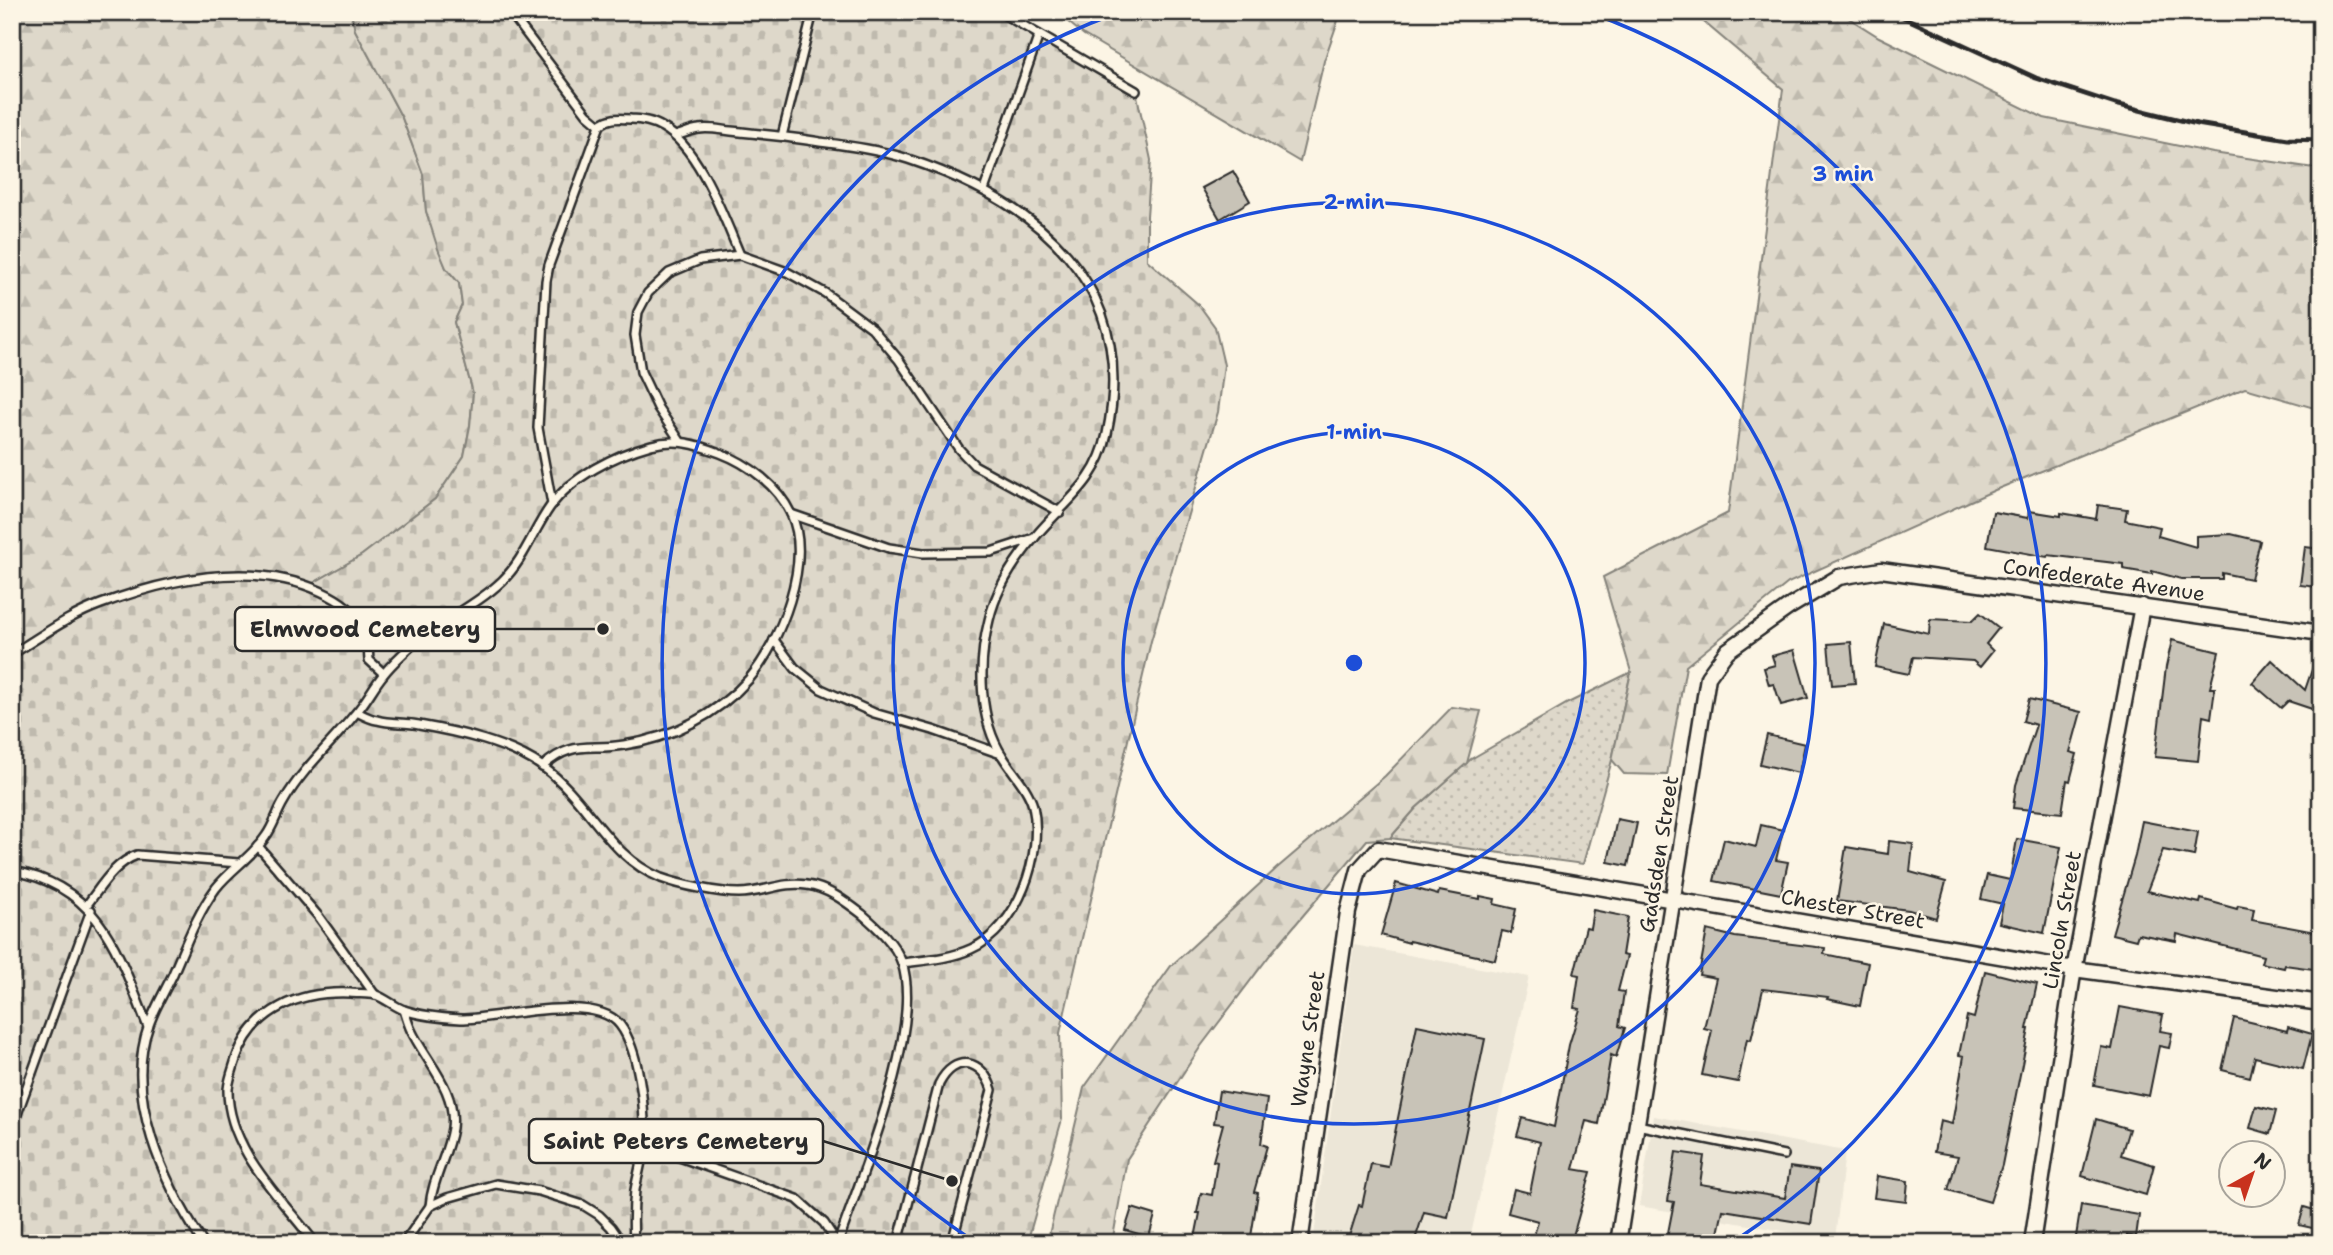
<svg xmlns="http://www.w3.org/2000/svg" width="2333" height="1255" font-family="'Shantell Sans',sans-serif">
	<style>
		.built { fill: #ece6d7 }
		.green { fill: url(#green-dots); stroke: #84827a; stroke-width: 2 }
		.forest { fill: url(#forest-firs); stroke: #84827a; stroke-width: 2 }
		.cemetery { fill: url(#cemetery-stones); stroke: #84827a; stroke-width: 2 }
		.building { fill: #c8c3b7; stroke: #2b2b2b; stroke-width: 2 }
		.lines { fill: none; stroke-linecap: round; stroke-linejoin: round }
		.lane-casing { stroke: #2b2b2b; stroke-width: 12 }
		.street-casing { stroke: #2b2b2b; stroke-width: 19 }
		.lane { stroke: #fcf5e5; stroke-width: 7 }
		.street { stroke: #fcf5e5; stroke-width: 14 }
		.rail { stroke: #2b2b2b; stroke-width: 5 }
		.ring { fill: none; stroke: #1d4ed8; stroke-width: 3.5 }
		.labels { text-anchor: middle; stroke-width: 5; stroke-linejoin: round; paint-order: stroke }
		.street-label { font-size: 21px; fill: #2b2b2b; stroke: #fcf5e5 }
		.centre { fill: #1d4ed8; stroke: #fcf5e5; stroke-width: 3.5 }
		.ring-label { font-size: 21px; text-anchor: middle; font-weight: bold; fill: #1d4ed8; stroke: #fcf5e5; stroke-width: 5; stroke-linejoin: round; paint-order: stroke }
		.leader { fill: none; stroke: #2b2b2b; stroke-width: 2.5 }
		.callout-dot { fill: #2b2b2b; stroke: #fcf5e5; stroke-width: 2.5 }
		.callout { fill: #fcf5e5; stroke: #2b2b2b; stroke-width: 2.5 }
		.callout-label { font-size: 23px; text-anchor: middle; font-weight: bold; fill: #2b2b2b }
	</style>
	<defs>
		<pattern id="green-dots" width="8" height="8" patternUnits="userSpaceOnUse" patternTransform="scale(1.75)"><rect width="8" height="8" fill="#ded8ca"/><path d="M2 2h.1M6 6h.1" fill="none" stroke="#bfbaae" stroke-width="1.8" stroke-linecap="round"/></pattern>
		<pattern id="forest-firs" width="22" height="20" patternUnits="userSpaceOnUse" patternTransform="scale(1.75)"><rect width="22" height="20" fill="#ded8ca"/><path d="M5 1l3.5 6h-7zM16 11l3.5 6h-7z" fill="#bfbaae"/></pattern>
		<pattern id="cemetery-stones" width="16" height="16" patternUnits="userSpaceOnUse" patternTransform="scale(1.75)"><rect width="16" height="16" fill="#ded8ca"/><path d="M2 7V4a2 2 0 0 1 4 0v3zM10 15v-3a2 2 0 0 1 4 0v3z" fill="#bfbaae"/></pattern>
	</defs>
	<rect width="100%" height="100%" fill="#fcf5e5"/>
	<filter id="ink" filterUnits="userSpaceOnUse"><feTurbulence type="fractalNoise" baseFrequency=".0143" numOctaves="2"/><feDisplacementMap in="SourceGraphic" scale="14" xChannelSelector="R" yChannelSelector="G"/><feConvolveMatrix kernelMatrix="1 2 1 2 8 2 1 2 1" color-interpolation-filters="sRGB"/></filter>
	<g filter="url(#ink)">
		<g class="built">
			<path d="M 1354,945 L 1529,977 L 1469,1243 L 1313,1243 Z"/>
			<path d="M 1654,1116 L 1845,1151 L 1835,1240 L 1639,1206 Z"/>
		</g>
		<path class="green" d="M 1631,672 L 1612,760 L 1583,864 L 1390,838 L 1416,808 L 1471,759 L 1568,703 Z"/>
		<g class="forest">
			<path d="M 12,12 L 351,12 L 355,30 L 402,118 L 423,174 L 426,211 L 446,268 L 459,283 L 462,305 L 454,322 L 473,393 L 470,426 L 464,456 L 435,499 L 362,555 L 308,586 L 12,654 Z"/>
			<path d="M 1056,12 L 1341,12 L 1324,61 L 1300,162 L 1084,35 Z"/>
			<path d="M 1692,12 L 1839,12 L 1879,37 L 2044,118 L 2213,153 L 2321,169 L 2321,410 L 2245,388 L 1995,490 L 1788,583 L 1686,666 L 1667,775 L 1624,774 L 1612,760 L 1631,672 L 1603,577 L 1728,513 L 1783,89 Z"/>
			<path d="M 1452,707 L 1481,711 L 1467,763 L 1416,808 L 1390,838 L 1367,840 L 1273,951 L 1201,1046 L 1127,1159 L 1112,1243 L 1047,1243 L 1084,1088 L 1171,966 L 1277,868 L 1385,776 Z"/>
		</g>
		<path class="cemetery" d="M 351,12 L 1000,12 L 1136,91 L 1151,160 L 1147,216 L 1147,260 L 1199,305 L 1215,327 L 1224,365 L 1218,412 L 1151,641 L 1060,1033 L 1062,1119 L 1027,1243 L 12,1243 L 12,654 L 101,604 L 186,580 L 256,577 L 308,586 L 362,555 L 435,499 L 464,456 L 470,426 L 473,393 L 454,322 L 462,305 L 459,283 L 446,268 L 438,249 L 426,211 L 423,174 L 402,118 L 355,30 Z"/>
		<g class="building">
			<path d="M 1233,171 L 1250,201 L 1220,219 L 1202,188 Z"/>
			<path d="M 2098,505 L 2127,509 L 2125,520 L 2160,527 L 2158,536 L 2196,547 L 2196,536 L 2231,534 L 2260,541 L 2251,579 L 2222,573 L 2222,579 L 2181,579 L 2152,571 L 2152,574 L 2123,569 L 2123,564 L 2048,555 L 2047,557 L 1987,546 L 1993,512 L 2028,518 L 2029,511 L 2061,516 L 2061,513 L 2096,519 Z"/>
			<path d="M 2305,547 L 2321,549 L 2321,581 L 2317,580 L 2316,587 L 2300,585 Z"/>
			<path d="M 1980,613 L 1999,628 L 1986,644 L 1993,651 L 1980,667 L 1973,661 L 1913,657 L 1909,674 L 1875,667 L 1884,624 L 1929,634 L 1930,619 L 1972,621 Z"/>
			<path d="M 2172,640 L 2219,652 L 2210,688 L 2215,688 L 2211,718 L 2203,716 L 2198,761 L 2155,757 L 2166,667 Z"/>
			<path d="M 1851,642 L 1855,683 L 1832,685 L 1828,644 Z"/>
			<path d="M 1794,650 L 1808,698 L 1781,705 L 1774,684 L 1769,685 L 1764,668 L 1775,665 L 1772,656 Z"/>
			<path d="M 2318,652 L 2321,653 L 2321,712 L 2288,701 L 2281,708 L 2252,683 L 2272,660 L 2305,690 Z"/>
			<path d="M 2029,699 L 2081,712 L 2070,752 L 2077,754 L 2070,781 L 2067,780 L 2062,813 L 2013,808 L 2016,785 L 2036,725 L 2023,721 Z"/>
			<path d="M 1767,735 L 1805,744 L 1799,773 L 1760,764 Z"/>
			<path d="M 1617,819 L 1637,823 L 1628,866 L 1608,862 Z"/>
			<path d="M 2142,821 L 2198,832 L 2194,856 L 2163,850 L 2147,891 L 2200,903 L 2201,899 L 2237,909 L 2238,906 L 2254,909 L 2252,920 L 2321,933 L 2321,970 L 2285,965 L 2284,968 L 2261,963 L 2263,956 L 2177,934 L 2176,941 L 2138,934 L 2136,940 L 2112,934 L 2135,856 Z"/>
			<path d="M 1761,825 L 1783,830 L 1776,860 L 1788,862 L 1781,894 L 1714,881 L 1724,839 L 1756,847 Z"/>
			<path d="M 2017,839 L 2061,847 L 2044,933 L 1999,923 L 2003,904 L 1981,899 L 1987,875 L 2010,880 Z"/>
			<path d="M 1889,841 L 1913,844 L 1910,872 L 1946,882 L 1936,918 L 1909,910 L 1837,901 L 1846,847 L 1888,854 Z"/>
			<path d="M 1396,883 L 1438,895 L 1439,891 L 1480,899 L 1480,896 L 1495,899 L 1494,904 L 1516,909 L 1511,933 L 1502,931 L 1495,960 L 1409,941 L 1409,943 L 1381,935 Z"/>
			<path d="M 1593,910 L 1628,917 L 1622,955 L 1627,956 L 1618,991 L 1624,992 L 1619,1026 L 1625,1028 L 1616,1057 L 1611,1055 L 1599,1124 L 1586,1121 L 1573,1169 L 1591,1172 L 1571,1243 L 1532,1243 L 1538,1221 L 1508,1213 L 1514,1189 L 1530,1193 L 1540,1142 L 1517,1136 L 1522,1118 L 1554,1127 L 1569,1045 L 1580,1009 L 1574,1008 L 1579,975 L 1574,974 L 1586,927 L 1590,928 Z"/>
			<path d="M 1707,930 L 1735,937 L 1825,948 L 1824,954 L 1868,963 L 1860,1006 L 1827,999 L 1828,997 L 1763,989 L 1751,1040 L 1747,1039 L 1738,1082 L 1702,1075 L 1712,1030 L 1704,1028 L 1716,978 L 1699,975 Z"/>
			<path d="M 1985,971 L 2037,984 L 2027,1029 L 2029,1029 L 2002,1165 L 1990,1202 L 1948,1190 L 1958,1156 L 1934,1152 L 1940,1121 L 1952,1124 L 1964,1056 L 1959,1055 L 1967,1016 L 1974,1018 Z"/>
			<path d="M 2120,1007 L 2163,1015 L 2160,1031 L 2172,1033 L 2169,1048 L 2159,1046 L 2149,1096 L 2094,1085 L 2101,1047 L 2112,1049 Z"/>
			<path d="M 2234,1018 L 2287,1031 L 2288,1027 L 2312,1034 L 2303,1069 L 2255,1057 L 2250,1077 L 2222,1070 Z"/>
			<path d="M 1417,1025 L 1485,1039 L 1448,1217 L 1424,1212 L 1414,1243 L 1347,1243 L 1359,1205 L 1362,1206 L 1371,1164 L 1388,1167 Z"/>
			<path d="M 1219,1091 L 1267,1099 L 1261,1144 L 1267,1146 L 1254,1192 L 1258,1193 L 1250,1243 L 1194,1243 L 1200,1213 L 1197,1213 L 1201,1193 L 1212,1195 L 1217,1162 L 1213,1161 L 1223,1124 L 1214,1123 Z"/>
			<path d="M 2256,1106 L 2276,1111 L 2270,1134 L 2250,1128 Z"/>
			<path d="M 2096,1119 L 2129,1129 L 2121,1155 L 2154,1165 L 2146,1195 L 2082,1176 Z"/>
			<path d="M 1676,1152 L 1704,1156 L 1700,1184 L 1785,1198 L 1790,1167 L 1819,1171 L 1811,1224 L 1723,1210 L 1716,1243 L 1666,1243 L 1674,1202 L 1668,1201 Z"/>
			<path d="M 1877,1176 L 1908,1181 L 1906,1202 L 1874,1198 Z"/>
			<path d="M 2081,1205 L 2139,1215 L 2136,1237 L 2127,1235 L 2126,1243 L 2075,1243 Z"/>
			<path d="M 2304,1207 L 2321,1212 L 2321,1230 L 2299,1225 Z"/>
			<path d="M 1132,1208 L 1155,1215 L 1149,1237 L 1125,1230 Z"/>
		</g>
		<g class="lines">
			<defs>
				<g id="lane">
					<path d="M 510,12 L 587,114 L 600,125"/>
					<path d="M 1000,12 L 1136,91"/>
					<path d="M 675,136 C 683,134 691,130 699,129 C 709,127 721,130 731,131 C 761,134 791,137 820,142 C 849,146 880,150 908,159 C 1037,202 1139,284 1107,434 C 1097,483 1065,501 1035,537 C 1015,560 996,590 989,620 C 978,663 978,719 1003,757 C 1013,773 1028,788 1033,806 C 1044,854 1018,929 971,949 C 949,959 925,960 902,963"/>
					<path d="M 782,136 L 813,12"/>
					<path d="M 984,190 L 1039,35"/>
					<path d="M 680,441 L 658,408 L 641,372 L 635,335 L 638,312 L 648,293 L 669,273 L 700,260 L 740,255 L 787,272 L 825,293 L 872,328 L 899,360 L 959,449 L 974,465 L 1060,512"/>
					<path d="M 552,504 L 538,428 L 546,281 L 549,265 L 600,125 C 610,117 619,118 631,119 C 641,119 654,122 662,127 C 699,147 724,218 740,255"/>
					<path d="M 791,514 L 889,548 L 923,553 L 991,552 L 1034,538"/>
					<path d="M 774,640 L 795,668 L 821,689 L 874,713 L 933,730 L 1001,754"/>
					<path d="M 12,654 C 42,636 68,616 101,604 C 168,579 252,560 320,591 C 340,600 358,612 366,634 C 369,641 368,652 369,660 L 383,673"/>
					<path d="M 357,712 C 363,715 370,719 377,720 C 390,724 405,722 419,725 C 459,732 509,743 543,767 C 588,799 608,857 661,878 C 680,885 719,893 739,893 C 762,893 783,881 807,885 C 828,888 845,901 862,914 C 877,927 895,943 902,963 C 924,1029 861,1176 838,1243"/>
					<path d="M 258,846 L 319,917 L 375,995"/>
					<path d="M 12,871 C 100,885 119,955 148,1027"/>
					<path d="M 86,906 C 101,887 114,863 137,855 L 239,863"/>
					<path d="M 404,1010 C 406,1016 408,1024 411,1030 C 426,1062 457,1090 452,1128 C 448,1155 432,1179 430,1206"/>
					<path d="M 1637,1125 L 1784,1155"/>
					<path d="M 12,1128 L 91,910"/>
					<path d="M 643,1144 L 797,1199 L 824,1223 L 837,1243"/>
					<path d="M 203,1243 C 164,1183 123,1097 149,1025 C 155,1007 165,991 173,974 C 186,944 197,914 216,888 C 231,869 253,856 266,836 C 274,825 277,812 284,801 C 303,768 332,743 355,714 C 366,702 373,687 383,675 C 391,664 402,655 411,646 C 439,621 475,607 502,581 C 524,560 533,531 550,507 C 571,477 615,455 651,445 C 676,438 696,444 720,453 C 749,464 778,486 791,514 C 813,561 780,643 749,679 C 717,715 671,738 624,745 C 588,751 573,739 542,767"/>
					<path d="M 315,1243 C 282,1199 227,1149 228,1089 C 229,1079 233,1069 236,1059 C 253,1009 300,991 350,993 C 358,994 368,993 376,995 C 386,999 394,1006 404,1010 C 421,1016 443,1018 461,1019 C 499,1019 594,992 620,1025 C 639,1050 645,1107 644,1138 C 644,1155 638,1173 635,1190 C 633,1208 633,1225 634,1243"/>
					<path d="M 404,1243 L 430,1206 L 447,1198 L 496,1184 L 539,1191 L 583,1205 L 599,1215 L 611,1227 L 622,1243"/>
					<path d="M 898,1243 L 939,1084 C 955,1053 983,1059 992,1090 L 952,1243"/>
				</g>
				<g id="street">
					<path d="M 1300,1243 L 1348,912 L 1359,870 L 1378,849 L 2074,969 L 2321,1003"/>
					<path d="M 1618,1243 L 1708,677 L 1727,651 L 1789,607 L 1839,577 L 1881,570 L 2321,633"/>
					<path d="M 2032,1243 L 2072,981 L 2142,606"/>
				</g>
			</defs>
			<use href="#lane" class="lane-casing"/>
			<use href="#street" class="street-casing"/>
			<use href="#lane" class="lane"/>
			<use href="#street" class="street"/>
			<path class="rail" d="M 1892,12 L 2036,78 L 2115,104 L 2197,124 L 2288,139 L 2321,140"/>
		</g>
	</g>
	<g class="ring">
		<circle cx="1354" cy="663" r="231"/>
		<circle cx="1354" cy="663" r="461"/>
		<path d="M972 1240A692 692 0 0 1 1117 13M1591 13A692 692 0 0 1 1736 1240"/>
	</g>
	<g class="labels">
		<g class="street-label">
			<text transform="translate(2104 580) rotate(8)" y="7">Confederate Avenue</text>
			<text transform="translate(1659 854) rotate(-81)" y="7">Gadsden Street</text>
			<text transform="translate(1853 909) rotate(10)" y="7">Chester Street</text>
			<text transform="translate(2062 920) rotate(-80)" y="7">Lincoln Street</text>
			<text transform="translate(1308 1039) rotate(-82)" y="7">Wayne Street</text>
		</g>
	</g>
	<circle cx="1354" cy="663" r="10" class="centre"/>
	<g class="ring-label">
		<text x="1843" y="181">3 min</text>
		<text x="1354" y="209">2 min</text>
		<text x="1354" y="439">1 min</text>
	</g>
	<path class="leader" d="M603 629L495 629M952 1181L823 1141"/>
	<g class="callout-dot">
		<circle cx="603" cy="629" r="7"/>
		<circle cx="952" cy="1181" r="7"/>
	</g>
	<g class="callout">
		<rect x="235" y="607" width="260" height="44" rx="7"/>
		<rect x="529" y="1119" width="294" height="44" rx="7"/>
	</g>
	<g class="callout-label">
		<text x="365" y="637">Elmwood Cemetery</text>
		<text x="676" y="1149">Saint Peters Cemetery</text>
	</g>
	<rect width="2333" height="1255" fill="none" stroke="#fcf5e5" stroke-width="42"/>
	<rect x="21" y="21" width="2291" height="1213" fill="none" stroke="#2b2b2b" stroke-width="2.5" filter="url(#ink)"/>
	<g transform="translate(2252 1174) rotate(40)"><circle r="33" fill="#fcf5e5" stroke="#a8a49b" stroke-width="2"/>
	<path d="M0-5L12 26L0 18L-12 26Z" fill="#c8321e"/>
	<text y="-10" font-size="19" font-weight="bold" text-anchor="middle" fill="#2b2b2b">N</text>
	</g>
</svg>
